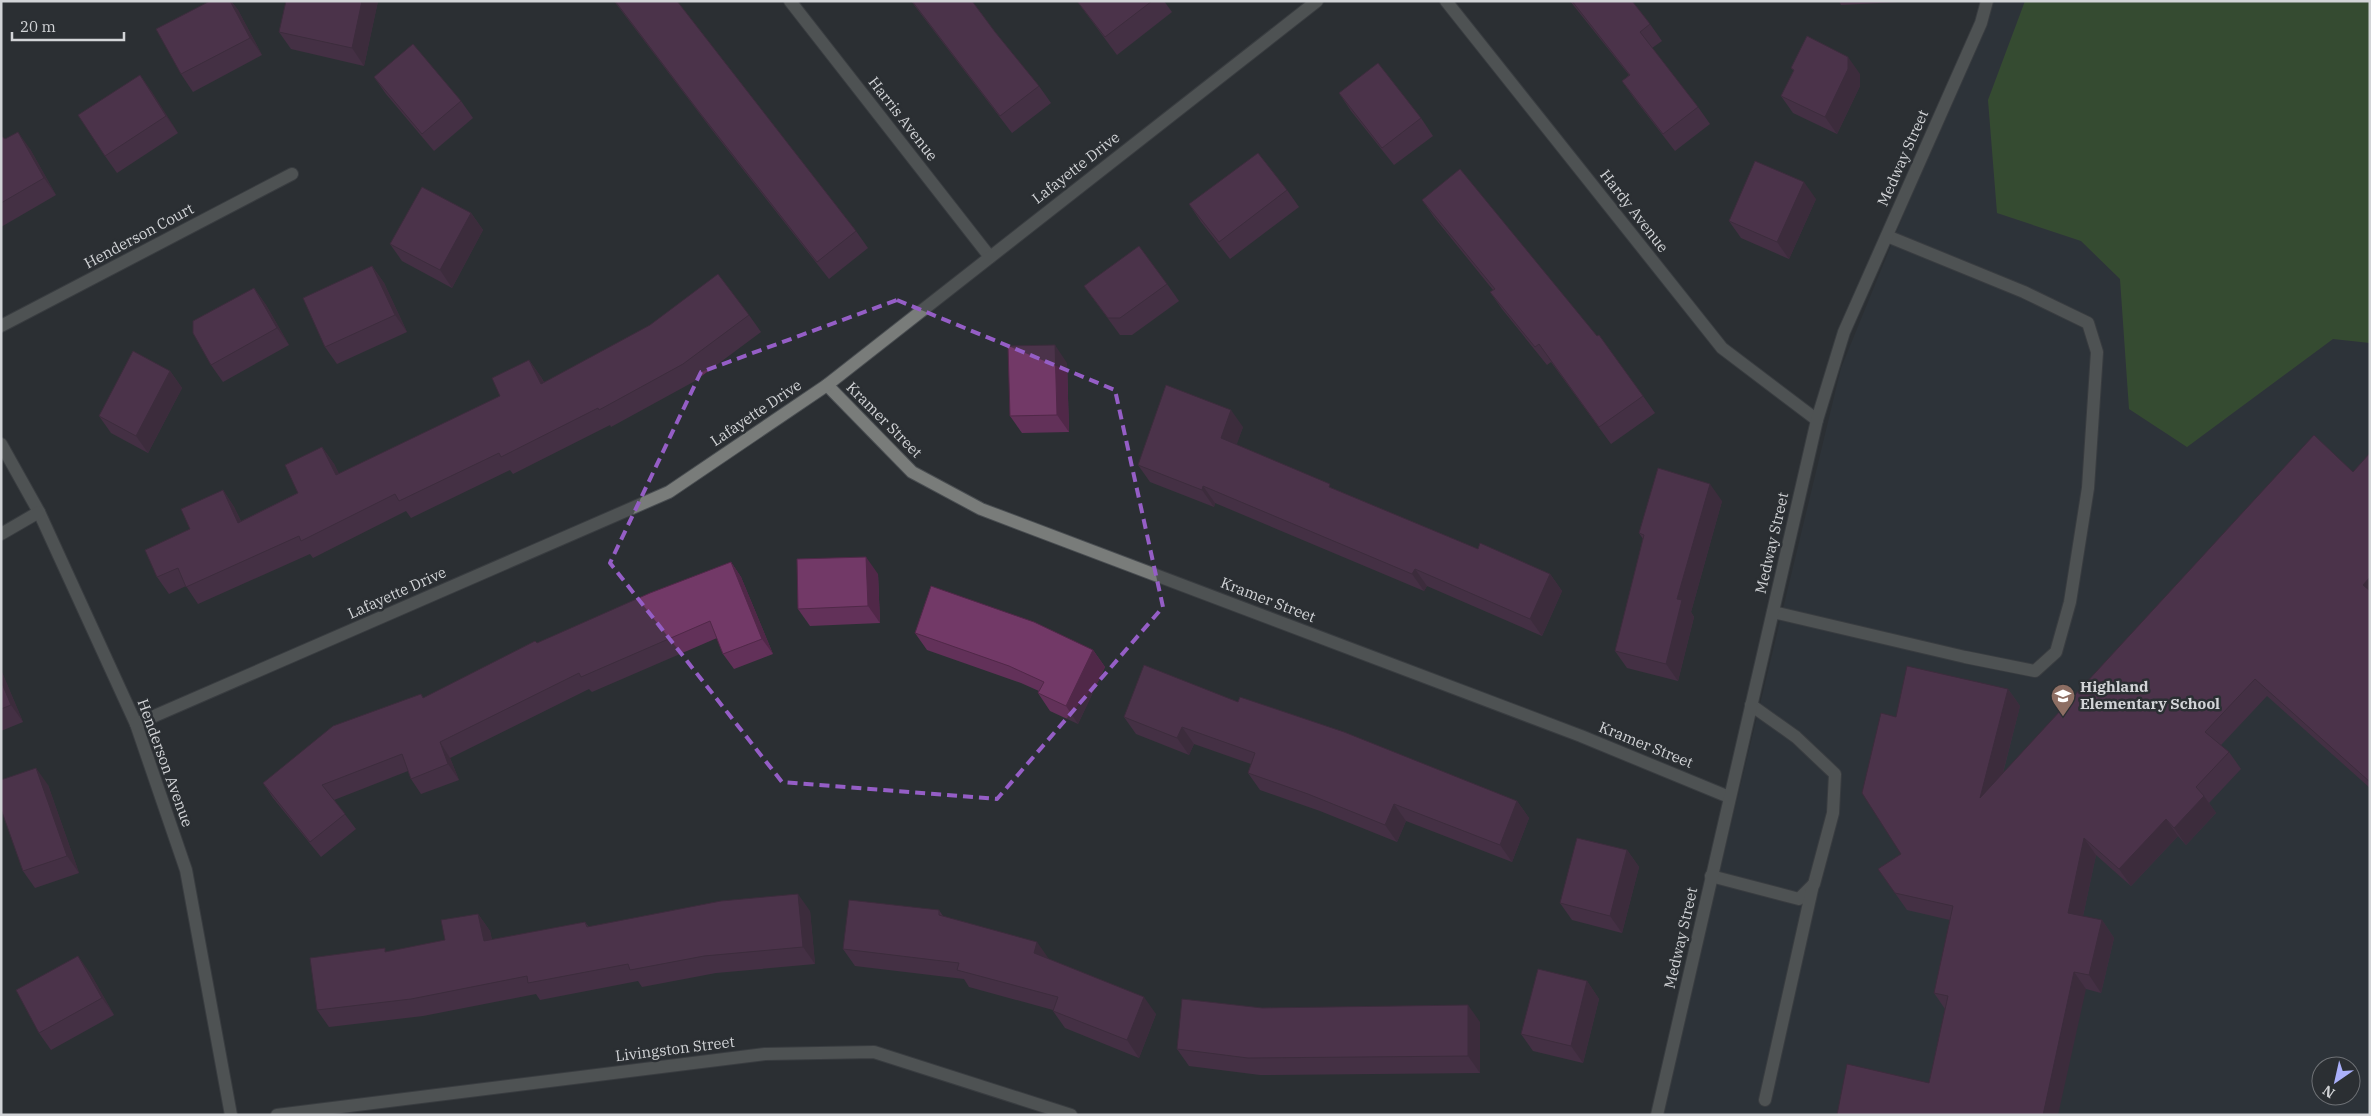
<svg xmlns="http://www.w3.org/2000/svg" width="2371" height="1116" font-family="'IBM Plex Serif',serif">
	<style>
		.built { fill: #303841; fill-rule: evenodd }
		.forest { fill: #426d30 }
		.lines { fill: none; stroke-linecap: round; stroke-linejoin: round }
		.minor-casing { stroke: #494d51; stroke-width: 14 }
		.minor { stroke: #797c7a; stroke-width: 12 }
		.wall { fill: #623159 }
		.shaded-wall { fill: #502848 }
		.building { fill: #723967; stroke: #502848 }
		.marked { fill: none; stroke: #955ec6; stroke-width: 4; stroke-dasharray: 10 6; stroke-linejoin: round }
		.labels { text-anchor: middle; stroke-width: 5; stroke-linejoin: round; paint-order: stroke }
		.street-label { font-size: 15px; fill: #d2d4d7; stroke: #2b2f33 }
		.poi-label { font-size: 15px; font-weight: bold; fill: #d2d4d7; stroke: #2b2f33; text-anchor: start }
	</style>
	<rect width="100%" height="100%" fill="#2b2f33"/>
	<path class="built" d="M 1991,1 L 2370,1 L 2370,1115 L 1661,1115 L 1841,368 ZM 2321,1066 L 2351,1066 L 2351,1096 L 2321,1096 Z"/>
	<path class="forest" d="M 2025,1 L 2370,1 L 2370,343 L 2333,339 L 2187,447 L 2129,409 L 2120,279 L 2081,241 L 1997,213 L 1988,100 Z"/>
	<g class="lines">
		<defs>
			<g id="minor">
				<path d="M 790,1 L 990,257"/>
				<path d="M 1446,1 L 1722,348 L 1817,420"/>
				<path d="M 1,326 L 292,174"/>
				<path d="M 827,385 L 912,472 L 981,509 L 1581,736 L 1729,797"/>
				<path d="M 1,444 L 39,512 L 136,724 L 186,870 L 231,1115"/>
				<path d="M 1,534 L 39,512"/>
				<path d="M 1773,612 L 1965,657 L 2035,671 L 2056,652 L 2070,602 L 2088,488 L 2097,352 L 2088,323 L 2024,292 L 1887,236"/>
				<path d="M 136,724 L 669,492 L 827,385 L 1317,1"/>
				<path d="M 1711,876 L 1799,899 L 1814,884 L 1833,813 L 1835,774 L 1796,737 L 1751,705"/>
				<path d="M 1765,1100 L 1813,885"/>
				<path d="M 277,1115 L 765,1054 L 874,1052 L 1071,1115"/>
				<path d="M 1657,1115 L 1817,420 L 1844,332 L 1981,23 L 1987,1"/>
			</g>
		</defs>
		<use href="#minor" class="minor-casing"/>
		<use href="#minor" class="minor"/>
	</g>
	<g class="wall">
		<path d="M 210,1 L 231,1 L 238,10 L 262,55 L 193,92 L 181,74 Z"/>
		<path d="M 378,1 L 364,66 L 291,49 L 279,32 Z"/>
		<path d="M 614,1 L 677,1 L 856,231 L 868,248 L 829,279 L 712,130 Z"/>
		<path d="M 911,1 L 972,1 L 995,32 L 1039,86 L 1051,103 L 1012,133 Z"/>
		<path d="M 1077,1 L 1164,1 L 1172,12 L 1117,55 Z"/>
		<path d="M 1570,1 L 1632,1 L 1650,24 L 1662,41 L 1652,48 L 1698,107 L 1710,124 L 1675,151 L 1634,98 L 1622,81 L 1629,75 Z"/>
		<path d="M 1839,1 L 1898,1 L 1898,2 L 1841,5 Z"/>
		<path d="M 1791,68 L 1860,74 L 1860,86 L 1837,134 L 1793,113 L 1781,96 L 1794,71 Z"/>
		<path d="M 140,75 L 178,133 L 117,173 L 105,156 Z"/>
		<path d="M 374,77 L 461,101 L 473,118 L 434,151 L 386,94 Z"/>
		<path d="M 1339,93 L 1421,118 L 1433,136 L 1394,165 L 1351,111 Z"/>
		<path d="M 1,136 L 5,139 L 30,149 L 56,195 L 1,227 Z"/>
		<path d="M 1287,190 L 1299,207 L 1230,259 L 1201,222 L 1189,204 Z"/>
		<path d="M 1816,199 L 1789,259 L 1741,238 L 1729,221 Z"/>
		<path d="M 1422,200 L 1643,396 L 1655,413 L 1611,444 L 1551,362 L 1547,365 L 1502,309 L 1490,292 L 1493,290 L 1434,217 Z"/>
		<path d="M 471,213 L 483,230 L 452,288 L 402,261 L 390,244 Z"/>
		<path d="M 372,266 L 384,283 L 407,332 L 337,364 L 325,347 Z"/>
		<path d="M 1167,284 L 1179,301 L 1132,335 L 1120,335 L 1084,286 Z"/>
		<path d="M 254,288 L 266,305 L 289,345 L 223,382 L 211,365 Z"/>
		<path d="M 749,315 L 761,332 L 695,381 L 611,427 L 610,425 L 513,474 L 510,470 L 411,518 L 406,511 L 313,558 L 310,554 L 198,604 L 186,586 L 169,594 L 157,577 L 190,529 L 223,490 L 234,507 L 241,521 L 298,493 L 322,447 L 334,464 L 339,474 L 500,396 L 529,360 L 541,377 L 544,382 Z"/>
		<path d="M 1067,363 L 1069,432 L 1022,433 L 1010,416 Z"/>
		<path d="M 170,371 L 182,388 L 148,453 L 111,433 L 99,416 Z"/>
		<path d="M 1243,427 L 1236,445 L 1334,489 L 1478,549 L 1550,574 L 1562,591 L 1542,636 L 1427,586 L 1424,591 L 1215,503 L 1214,507 L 1150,482 L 1138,465 Z"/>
		<path d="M 2370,453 L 2370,788 L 2267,696 L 2221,745 L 2229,752 L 2241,769 L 2209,803 L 2216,813 L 2186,845 L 2178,836 L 2131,886 L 2096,855 L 2083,916 L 2102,920 L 2114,938 L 2101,993 L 2086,989 L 1929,1083 L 1945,1009 L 1934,993 L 1950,920 L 1907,910 L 1878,869 L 1901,854 L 1896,717 L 2008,689 L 2020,706 L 2003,773 L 2353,472 Z"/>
		<path d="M 1722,501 L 1691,612 L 1694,617 L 1678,681 L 1627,668 L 1615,651 L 1643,539 L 1639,533 Z"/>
		<path d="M 731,562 L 741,577 L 773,654 L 734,669 L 723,654 L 717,638 L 592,692 L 589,689 L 450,758 L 459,780 L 421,794 L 411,779 L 408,771 L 334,800 L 356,829 L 321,857 L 273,798 L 263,783 L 537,643 Z"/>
		<path d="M 878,574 L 880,623 L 810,626 L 798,609 Z"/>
		<path d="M 915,633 L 1093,650 L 1105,667 L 1078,724 L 1050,711 L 1038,693 L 1039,691 L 1021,683 L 927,650 Z"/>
		<path d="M 1,670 L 23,722 L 1,731 Z"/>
		<path d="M 1238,702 L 1517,801 L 1529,818 L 1512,862 L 1406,821 L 1397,842 L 1320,811 L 1260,790 L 1248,773 L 1251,764 L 1194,744 L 1189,755 L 1136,734 L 1124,717 Z"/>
		<path d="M 48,785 L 79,873 L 35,888 L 23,871 Z"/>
		<path d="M 1627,850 L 1639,867 L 1622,933 L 1572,920 L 1560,903 Z"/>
		<path d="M 939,910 L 943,916 L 1049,959 L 1156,1014 L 1139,1058 L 1065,1028 L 1053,1011 L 1053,1010 L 969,987 L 964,979 L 855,966 L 843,949 Z"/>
		<path d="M 810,911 L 815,964 L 716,973 L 642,987 L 638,981 L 540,1000 L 536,994 L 423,1016 L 329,1027 L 317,1010 L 387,952 L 445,940 L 478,914 L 490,931 L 492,940 L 585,922 L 589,927 Z"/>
		<path d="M 90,973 L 114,1015 L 51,1050 L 39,1033 Z"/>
		<path d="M 1587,981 L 1599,999 L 1583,1063 L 1533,1051 L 1521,1034 Z"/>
		<path d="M 1262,1008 L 1480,1022 L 1480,1073 L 1260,1075 L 1189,1066 L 1177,1049 Z"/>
	</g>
	<g class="shaded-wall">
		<path d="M 230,1 L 231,1 L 238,10 L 262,55 L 250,38 Z"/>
		<path d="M 362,1 L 378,1 L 364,66 L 352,48 Z"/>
		<path d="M 1848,57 L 1860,74 L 1860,86 L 1837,134 L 1825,117 Z"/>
		<path d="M 140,75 L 152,92 L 178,133 L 166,116 Z"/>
		<path d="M 18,132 L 30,149 L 56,195 L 44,178 Z"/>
		<path d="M 1804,182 L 1816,199 L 1789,259 L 1777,242 Z"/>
		<path d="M 471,213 L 483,230 L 452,288 L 440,270 Z"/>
		<path d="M 372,266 L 384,283 L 407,332 L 395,315 Z"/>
		<path d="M 254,288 L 266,305 L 289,345 L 277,328 Z"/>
		<path d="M 1055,345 L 1067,363 L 1069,432 L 1057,415 Z"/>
		<path d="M 529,360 L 541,377 L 553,401 L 541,384 Z"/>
		<path d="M 170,371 L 182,388 L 148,453 L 136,436 Z"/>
		<path d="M 1231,410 L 1243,427 L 1233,455 L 1221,438 Z"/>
		<path d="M 322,447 L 334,464 L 348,492 L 336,475 Z"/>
		<path d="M 1710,484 L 1722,501 L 1691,612 L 1694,617 L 1678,681 L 1666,664 L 1677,599 Z"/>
		<path d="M 1203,486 L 1215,503 L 1214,507 L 1202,490 Z"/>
		<path d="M 223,490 L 234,507 L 250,540 L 238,523 Z"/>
		<path d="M 866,557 L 878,574 L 880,623 L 868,606 Z"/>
		<path d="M 731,562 L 741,577 L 773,654 L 762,639 Z"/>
		<path d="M 1415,569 L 1427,586 L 1424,591 L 1412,574 Z"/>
		<path d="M 1550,574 L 1562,591 L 1542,636 L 1530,619 Z"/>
		<path d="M 2370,577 L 2370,595 L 2363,585 Z"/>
		<path d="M 1093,650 L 1105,667 L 1078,724 L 1066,706 Z"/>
		<path d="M 1,670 L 23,722 L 11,705 L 1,681 Z"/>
		<path d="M 2008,689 L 2020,706 L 1992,815 L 1980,798 Z"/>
		<path d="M 1182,727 L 1194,744 L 1189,755 L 1177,738 Z"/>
		<path d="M 440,742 L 450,758 L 459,780 L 448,764 Z"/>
		<path d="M 36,768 L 48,785 L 79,873 L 67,856 Z"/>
		<path d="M 2204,796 L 2216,813 L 2186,845 L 2174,828 Z"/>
		<path d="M 1517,801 L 1529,818 L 1512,862 L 1500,845 Z"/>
		<path d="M 1394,804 L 1406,821 L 1397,842 L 1385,825 Z"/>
		<path d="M 2166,819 L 2178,836 L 2131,886 L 2119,869 Z"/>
		<path d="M 2084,838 L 2096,855 L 2080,930 L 2068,913 Z"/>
		<path d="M 1627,850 L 1639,867 L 1622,933 L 1610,916 Z"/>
		<path d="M 798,894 L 810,911 L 815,964 L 803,947 Z"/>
		<path d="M 478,914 L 490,931 L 496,958 L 484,941 Z"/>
		<path d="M 2102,920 L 2114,938 L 2101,993 L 2089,975 Z"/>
		<path d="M 1037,942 L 1049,959 L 1034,953 Z"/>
		<path d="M 78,956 L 90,973 L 114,1015 L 102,998 Z"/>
		<path d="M 2074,972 L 2086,989 L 2058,1115 L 2043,1115 Z"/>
		<path d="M 1587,981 L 1599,999 L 1583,1063 L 1571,1046 Z"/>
		<path d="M 1144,997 L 1156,1014 L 1139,1058 L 1127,1040 Z"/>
		<path d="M 1468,1005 L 1480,1022 L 1480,1073 L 1468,1056 Z"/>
	</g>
	<g class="building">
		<path d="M 210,1 L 230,1 L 250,38 L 181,74 L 156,29 Z"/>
		<path d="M 286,1 L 362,1 L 352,48 L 279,32 Z"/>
		<path d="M 615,1 L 677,1 L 856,231 L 817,262 L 700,113 Z"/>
		<path d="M 912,1 L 972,1 L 995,32 L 1039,86 L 1000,116 Z"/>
		<path d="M 1077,1 L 1152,1 L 1105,37 Z"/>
		<path d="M 1572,1 L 1632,1 L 1650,24 L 1640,32 L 1698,107 L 1663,134 L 1622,81 L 1630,75 Z"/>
		<path d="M 1807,36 L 1848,57 L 1848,69 L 1825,117 L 1781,96 L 1794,70 L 1791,68 Z"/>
		<path d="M 413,44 L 461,101 L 422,134 L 374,77 Z"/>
		<path d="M 1378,63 L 1421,118 L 1382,148 L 1339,93 Z"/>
		<path d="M 140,75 L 166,116 L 105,156 L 78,115 Z"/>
		<path d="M 18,132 L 44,178 L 1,203 L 1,136 L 5,139 Z"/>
		<path d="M 1258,153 L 1287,190 L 1219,242 L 1189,204 Z"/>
		<path d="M 1755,161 L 1804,182 L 1777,242 L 1729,221 Z"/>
		<path d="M 1460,169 L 1597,336 L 1599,335 L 1643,396 L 1599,427 L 1539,344 L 1535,347 L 1490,292 L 1495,289 L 1422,200 Z"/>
		<path d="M 422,187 L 471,213 L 440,270 L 390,244 Z"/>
		<path d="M 1139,246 L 1167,284 L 1120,318 L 1108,318 L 1084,286 Z"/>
		<path d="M 372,266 L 395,315 L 325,347 L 303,298 Z"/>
		<path d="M 718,274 L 749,315 L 683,364 L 599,410 L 598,408 L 501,457 L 499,453 L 399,501 L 395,494 L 301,541 L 299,536 L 186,587 L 178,568 L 157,577 L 145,550 L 190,529 L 181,509 L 223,490 L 238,523 L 298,493 L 285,465 L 322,447 L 336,475 L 500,396 L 492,378 L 529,360 L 541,384 L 650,325 Z"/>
		<path d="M 254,288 L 277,328 L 211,365 L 193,333 L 193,321 Z"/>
		<path d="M 1055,345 L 1057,415 L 1010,416 L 1008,346 Z"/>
		<path d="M 133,351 L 170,371 L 136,436 L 99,416 Z"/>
		<path d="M 1166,385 L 1231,410 L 1221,438 L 1330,484 L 1329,487 L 1478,549 L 1480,543 L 1550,574 L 1530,619 L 1415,569 L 1412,574 L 1203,486 L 1202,490 L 1138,465 Z"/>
		<path d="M 2314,435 L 2353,472 L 2370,453 L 2370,577 L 2363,585 L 2370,591 L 2370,782 L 2255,679 L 2205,732 L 2229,752 L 2196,787 L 2204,796 L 2174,828 L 2166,819 L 2119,869 L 2084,838 L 2068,913 L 2102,920 L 2089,975 L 2074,972 L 2043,1115 L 1837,1115 L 1847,1064 L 1929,1083 L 1948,996 L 1934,993 L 1953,906 L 1895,893 L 1878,869 L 1901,854 L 1862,793 L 1881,713 L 1896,717 L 1907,666 L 2008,689 L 1980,798 Z"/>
		<path d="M 1658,468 L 1710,484 L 1677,599 L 1682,600 L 1666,664 L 1615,651 L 1644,535 L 1639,533 Z"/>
		<path d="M 866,557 L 868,606 L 798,609 L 797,559 Z"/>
		<path d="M 731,562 L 762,639 L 723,654 L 710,621 L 581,677 L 579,673 L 440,742 L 448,764 L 411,779 L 402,754 L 322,785 L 345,814 L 310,842 L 263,783 L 333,726 L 421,694 L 423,698 L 535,641 L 537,643 L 650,593 Z"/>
		<path d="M 931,586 L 1034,622 L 1093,650 L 1066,706 L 1038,693 L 1044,682 L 1009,666 L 915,633 Z"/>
		<path d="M 1144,665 L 1238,702 L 1240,697 L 1344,732 L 1517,801 L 1500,845 L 1394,804 L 1385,825 L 1308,794 L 1248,773 L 1255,753 L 1182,727 L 1177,738 L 1124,717 Z"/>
		<path d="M 1,681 L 11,705 L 1,709 Z"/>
		<path d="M 36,768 L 67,856 L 23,871 L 1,809 L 1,780 Z"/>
		<path d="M 1577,838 L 1627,850 L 1610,916 L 1560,903 Z"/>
		<path d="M 798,894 L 803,947 L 704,956 L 630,970 L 628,964 L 528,983 L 527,976 L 411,999 L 317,1010 L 310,958 L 385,948 L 385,952 L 445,940 L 441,920 L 478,914 L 484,941 L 585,922 L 587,927 L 721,901 Z"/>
		<path d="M 849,900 L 939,910 L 939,915 L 1037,942 L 1034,953 L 1144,997 L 1127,1040 L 1053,1011 L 1058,997 L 957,970 L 959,963 L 843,949 Z"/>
		<path d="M 78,956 L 102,998 L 39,1033 L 16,990 Z"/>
		<path d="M 1538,969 L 1587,981 L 1571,1046 L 1521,1034 Z"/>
		<path d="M 1182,999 L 1262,1008 L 1468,1005 L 1468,1056 L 1248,1058 L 1177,1049 Z"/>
	</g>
	<path d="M0 0H2371V1116H0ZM 897,300 L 1115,390 L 1163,607 L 997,799 L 782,782 L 610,563 L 701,372 Z" fill="#2b2f33" fill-opacity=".55" fill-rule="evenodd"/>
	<path class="marked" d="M 897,300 L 1115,390 L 1163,607 L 997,799 L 782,782 L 610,563 L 701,372 Z"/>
	<defs>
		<symbol id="school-pin" viewBox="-11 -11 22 30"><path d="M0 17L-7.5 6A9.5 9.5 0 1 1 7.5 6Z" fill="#8d6e63" stroke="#2b2f33"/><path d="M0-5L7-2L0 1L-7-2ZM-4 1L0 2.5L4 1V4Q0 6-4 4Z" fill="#fff"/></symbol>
	</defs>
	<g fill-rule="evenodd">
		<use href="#school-pin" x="2049" y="682" width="28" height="38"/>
	</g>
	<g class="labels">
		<g class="street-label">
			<text transform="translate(903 119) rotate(52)" y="5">Harris Avenue</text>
			<text transform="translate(1903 158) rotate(-66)" y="5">Medway Street</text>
			<text transform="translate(1076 168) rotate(-38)" y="5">Lafayette Drive</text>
			<text transform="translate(1634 211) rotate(52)" y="5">Hardy Avenue</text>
			<text transform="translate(139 236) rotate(-28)" y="5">Henderson Court</text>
			<text transform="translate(756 413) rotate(-34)" y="5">Lafayette Drive</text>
			<text transform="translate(884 420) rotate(45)" y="5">Kramer Street</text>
			<text transform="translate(1772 543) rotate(-77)" y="5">Medway Street</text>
			<text transform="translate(397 593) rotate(-24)" y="5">Lafayette Drive</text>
			<text transform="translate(1268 600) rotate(21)" y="5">Kramer Street</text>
			<text transform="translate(1646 745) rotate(22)" y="5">Kramer Street</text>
			<text transform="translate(165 763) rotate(70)" y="5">Henderson Avenue</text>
			<text transform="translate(1681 938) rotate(-77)" y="5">Medway Street</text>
			<text transform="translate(675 1049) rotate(-7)" y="5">Livingston Street</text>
		</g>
		<g class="poi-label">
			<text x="2080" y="692">Highland<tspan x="2080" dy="17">Elementary School</tspan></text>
		</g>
	</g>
	<rect width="2371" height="1116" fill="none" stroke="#d2d4d7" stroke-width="5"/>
	<g transform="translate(2336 1081) rotate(214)"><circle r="24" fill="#2b2f33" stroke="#6e7175"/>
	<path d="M0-4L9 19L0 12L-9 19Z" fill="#aab0fb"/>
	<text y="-8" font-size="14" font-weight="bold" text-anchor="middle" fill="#d2d4d7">N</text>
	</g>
	<path d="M12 32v8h112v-8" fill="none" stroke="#d2d4d7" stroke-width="2.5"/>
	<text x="20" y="32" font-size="15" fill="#d2d4d7" stroke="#2b2f33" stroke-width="4" paint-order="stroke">20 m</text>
</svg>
